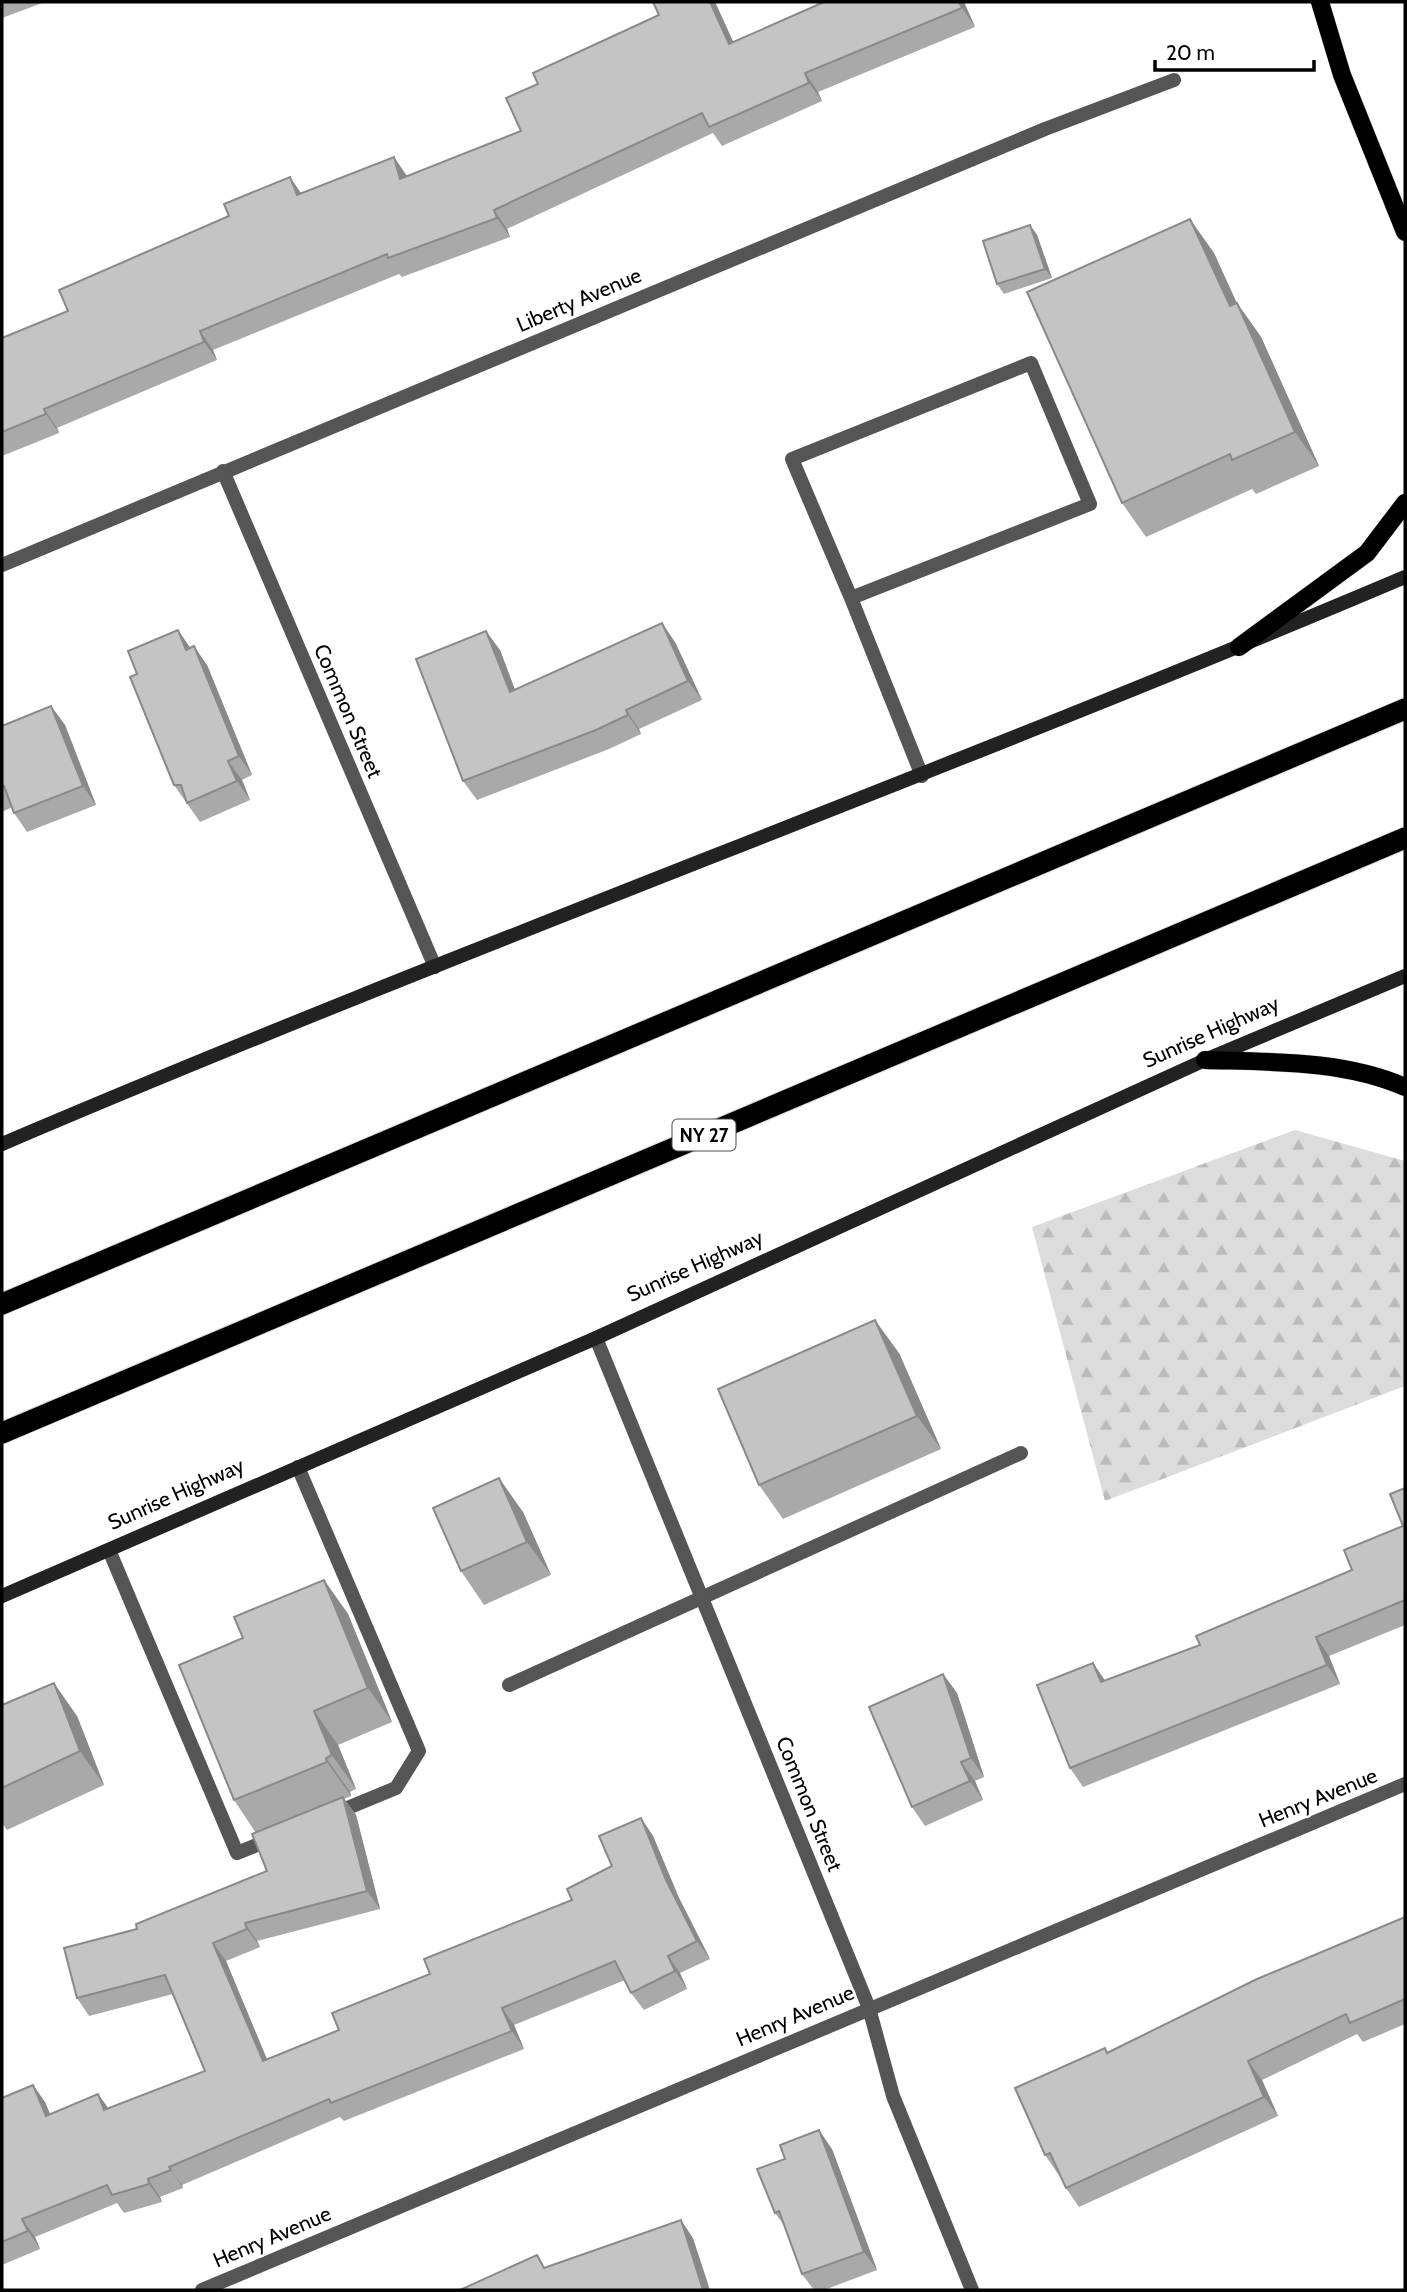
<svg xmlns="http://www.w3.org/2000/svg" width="1407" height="2292" font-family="Cabin,sans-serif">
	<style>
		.forest { fill: url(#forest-firs) }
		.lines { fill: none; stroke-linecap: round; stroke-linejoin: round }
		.primary-casing { stroke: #dbdbdb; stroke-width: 19 }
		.highway-casing { stroke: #dbdbdb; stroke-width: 23 }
		.lane { stroke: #555; stroke-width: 14 }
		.street { stroke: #555; stroke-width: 14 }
		.secondary { stroke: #222; stroke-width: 14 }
		.primary { stroke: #000; stroke-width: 18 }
		.highway { stroke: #000; stroke-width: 21 }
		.wall { fill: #a9a9a9 }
		.shaded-wall { fill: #898989 }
		.building { fill: #c4c4c4; stroke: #898989; stroke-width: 2 }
		.labels { text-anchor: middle; stroke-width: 5; stroke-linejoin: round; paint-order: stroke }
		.shield { fill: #fff; stroke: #4c4c4c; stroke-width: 2 }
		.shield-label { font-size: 19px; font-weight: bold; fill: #000 }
		.street-label { font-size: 21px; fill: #000; stroke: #fff }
	</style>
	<defs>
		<pattern id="forest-firs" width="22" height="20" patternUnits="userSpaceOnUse" patternTransform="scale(1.75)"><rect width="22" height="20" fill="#dcdcdc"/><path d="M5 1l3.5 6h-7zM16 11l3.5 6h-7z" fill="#bbb"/></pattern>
	</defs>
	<rect width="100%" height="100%" fill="#fff"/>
	<path class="forest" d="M 1295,1130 L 1405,1161 L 1405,1386 L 1105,1501 L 1032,1227 Z"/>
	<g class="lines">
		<defs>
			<g id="primary">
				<path d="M 1320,2 L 1342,75 L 1405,232"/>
				<path d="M 1239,647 L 1367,553 L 1405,503"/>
				<path d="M 1205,1060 C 1271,1062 1344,1060 1405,1087"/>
			</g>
			<g id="highway">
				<path d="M 2,1304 L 1405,709"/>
				<path d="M 2,1433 L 1405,838"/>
			</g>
		</defs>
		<use href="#primary" class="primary-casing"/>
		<use href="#highway" class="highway-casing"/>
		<g class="lane">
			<path d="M 851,598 L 792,459 L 1031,363 L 1090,504 L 851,598 L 922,776"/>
			<path d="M 298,1467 L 419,1751 L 396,1788 L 333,1814"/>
			<path d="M 109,1550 L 237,1853 L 272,1839"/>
			<path d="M 509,1685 L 1021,1453"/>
		</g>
		<g class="street">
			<path d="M 223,471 L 435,967"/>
			<path d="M 2,565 L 1045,129 L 1174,80"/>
			<path d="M 596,1338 L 869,2008 L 893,2096 L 972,2290"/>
			<path d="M 202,2290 L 1405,1784"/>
		</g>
		<g class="secondary">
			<path d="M 2,1144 C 466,946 940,774 1405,577"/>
			<path d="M 2,1596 L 596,1338 L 1205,1060 L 1405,976"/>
		</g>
		<use href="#primary" class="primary"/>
		<use href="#highway" class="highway"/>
	</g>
	<g class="wall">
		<path d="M 2,2 L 45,2 L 2,18 Z"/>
		<path d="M 653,2 L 715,2 L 733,42 L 964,2 L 975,27 L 818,92 L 822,101 L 722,146 L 713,133 L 507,229 L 510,237 L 402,277 L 399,274 L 213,350 L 217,360 L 57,428 L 59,433 L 2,456 L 2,338 L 68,311 L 302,194 L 407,177 L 521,131 L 538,84 L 659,15 Z"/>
		<path d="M 1030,225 L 1037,235 L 1052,278 L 1004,294 L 997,284 Z"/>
		<path d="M 1214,253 L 1237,303 L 1261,337 L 1319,466 L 1256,494 L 1252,489 L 1146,537 L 1122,503 Z"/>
		<path d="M 178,630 L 190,648 L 207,665 L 252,775 L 242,780 L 250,800 L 200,822 L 174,785 L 137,674 Z"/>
		<path d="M 675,642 L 702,700 L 639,729 L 641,734 L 609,749 L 477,800 L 463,781 L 500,650 L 515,690 Z"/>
		<path d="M 51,706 L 65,725 L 96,805 L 27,832 L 14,813 L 12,807 L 2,812 L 2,726 Z"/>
		<path d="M 899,1353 L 941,1449 L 783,1519 L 759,1485 Z"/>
		<path d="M 1405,1488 L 1405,1625 L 1329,1656 L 1340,1684 L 1083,1787 L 1070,1768 L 1093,1663 L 1105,1681 L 1200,1645 L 1352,1570 L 1403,1526 Z"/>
		<path d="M 523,1512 L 551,1575 L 484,1605 L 461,1571 Z"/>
		<path d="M 324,1580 L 348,1614 L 392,1722 L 338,1745 L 356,1789 L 350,1792 L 351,1796 L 344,1799 L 356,1815 L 380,1909 L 257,1941 L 260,1947 L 226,1961 L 267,2059 L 339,2030 L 430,1974 L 572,1900 L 612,1866 L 641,1818 L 653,1836 L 679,1898 L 710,1959 L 680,1973 L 687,1989 L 644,2010 L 631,1993 L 625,1980 L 514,2025 L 524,2049 L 344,2121 L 340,2117 L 182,2185 L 183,2188 L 160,2197 L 162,2202 L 124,2213 L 117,2203 L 35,2237 L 40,2249 L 2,2265 L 2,2098 L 33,2085 L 45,2102 L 50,2114 L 98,2094 L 108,2108 L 205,2071 L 173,1994 L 89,2016 L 77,1998 L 137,1929 L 267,1871 L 256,1833 L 234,1800 L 243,1638 Z"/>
		<path d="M 943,1674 L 957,1693 L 984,1777 L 975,1781 L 983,1800 L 925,1826 L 912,1807 Z"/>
		<path d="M 2,1705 L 77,1716 L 104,1785 L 7,1830 L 2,1823 Z"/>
		<path d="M 1405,1917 L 1405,2024 L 1363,2042 L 1357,2034 L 1262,2080 L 1278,2116 L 1079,2207 L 1066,2188 L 1059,2174 L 1058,2174 L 1045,2155 L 1108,2053 Z"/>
		<path d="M 832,2149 L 877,2270 L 824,2290 L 814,2290 L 802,2274 L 786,2228 L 775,2213 Z"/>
	</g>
	<g class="shaded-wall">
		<path d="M 710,2 L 715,2 L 743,63 L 729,44 Z"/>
		<path d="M 959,2 L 964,2 L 975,27 L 962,8 Z"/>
		<path d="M 805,73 L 818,92 L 822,101 L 809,83 Z"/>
		<path d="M 394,157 L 407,176 L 414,198 L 400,179 Z"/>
		<path d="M 290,177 L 303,196 L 297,195 Z"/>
		<path d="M 494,210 L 507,229 L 510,237 L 497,218 Z"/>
		<path d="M 1190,219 L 1214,253 L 1253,340 L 1230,306 Z"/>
		<path d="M 1030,225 L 1037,235 L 1052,278 L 1045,269 Z"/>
		<path d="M 1237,303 L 1261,337 L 1319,466 L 1295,432 Z"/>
		<path d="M 200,331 L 213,350 L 217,360 L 204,342 Z"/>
		<path d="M 44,409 L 57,428 L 59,433 L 46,414 Z"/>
		<path d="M 662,623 L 675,642 L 702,700 L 688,681 Z"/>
		<path d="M 178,630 L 191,649 L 186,650 Z"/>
		<path d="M 486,631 L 500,650 L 523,711 L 510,692 Z"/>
		<path d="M 194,646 L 207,665 L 252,775 L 239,756 Z"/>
		<path d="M 51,706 L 65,725 L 96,805 L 83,786 Z"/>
		<path d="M 626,710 L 639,729 L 641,734 L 628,715 Z"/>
		<path d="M 228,761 L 242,780 L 250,800 L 237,781 Z"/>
		<path d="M 875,1320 L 899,1353 L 941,1449 L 917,1416 Z"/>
		<path d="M 499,1478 L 523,1512 L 551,1575 L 527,1542 Z"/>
		<path d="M 324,1580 L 348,1614 L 392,1722 L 368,1688 Z"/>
		<path d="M 1316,1637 L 1329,1656 L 1340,1684 L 1327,1665 Z"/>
		<path d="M 1093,1663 L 1106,1682 L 1101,1682 Z"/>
		<path d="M 943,1674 L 957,1693 L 984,1777 L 971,1758 Z"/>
		<path d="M 54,1683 L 77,1716 L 104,1785 L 80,1751 Z"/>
		<path d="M 314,1711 L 338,1745 L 356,1789 L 332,1755 Z"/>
		<path d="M 326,1758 L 350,1792 L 351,1796 L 327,1762 Z"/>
		<path d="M 961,1762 L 975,1781 L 983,1800 L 970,1781 Z"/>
		<path d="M 343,1797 L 356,1815 L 380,1909 L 367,1891 Z"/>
		<path d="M 641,1818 L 653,1836 L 679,1898 L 710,1959 L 697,1941 L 666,1880 Z"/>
		<path d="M 245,1923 L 257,1941 L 260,1947 L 247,1929 Z"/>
		<path d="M 213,1943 L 226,1961 L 275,2079 L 263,2061 Z"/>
		<path d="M 668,1956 L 680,1973 L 687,1989 L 675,1971 Z"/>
		<path d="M 502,2008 L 514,2025 L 524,2049 L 512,2031 Z"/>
		<path d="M 1248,2061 L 1262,2080 L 1278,2116 L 1264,2097 Z"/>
		<path d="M 33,2085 L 45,2102 L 58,2133 L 46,2116 Z"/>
		<path d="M 98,2094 L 111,2112 L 104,2110 Z"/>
		<path d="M 819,2130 L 832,2149 L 877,2270 L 864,2252 Z"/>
		<path d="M 169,2167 L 182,2185 L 183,2188 Z"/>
		<path d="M 148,2179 L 160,2197 L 162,2202 L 149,2184 Z"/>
		<path d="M 22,2219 L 35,2237 L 40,2249 L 28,2231 Z"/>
		<path d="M 681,2220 L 693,2238 L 710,2290 L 703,2290 Z"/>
	</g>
	<g class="building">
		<path d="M 653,2 L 710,2 L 729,44 L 824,2 L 959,2 L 962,8 L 805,73 L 809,83 L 709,127 L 702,113 L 494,210 L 497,218 L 388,258 L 387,254 L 200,331 L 204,342 L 44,409 L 46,414 L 2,432 L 2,338 L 68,311 L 59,290 L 229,216 L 224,204 L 290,177 L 297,195 L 394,157 L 400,179 L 521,131 L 506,98 L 538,84 L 533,73 L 659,15 Z"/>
		<path d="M 1190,219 L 1230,306 L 1237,303 L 1295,432 L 1232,460 L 1230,454 L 1122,503 L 1027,292 Z"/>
		<path d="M 1030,225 L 1045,269 L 997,284 L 983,241 Z"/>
		<path d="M 662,623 L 688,681 L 626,710 L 628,715 L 596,730 L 463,781 L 416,659 L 486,631 L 510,692 Z"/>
		<path d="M 178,630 L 186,650 L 194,646 L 239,756 L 228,761 L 237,781 L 187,803 L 181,785 L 174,785 L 130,677 L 137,674 L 128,651 Z"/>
		<path d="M 51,706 L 83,786 L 14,813 L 4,786 L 2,787 L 2,726 Z"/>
		<path d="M 875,1320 L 917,1416 L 759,1485 L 718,1389 Z"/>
		<path d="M 499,1478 L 527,1542 L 461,1571 L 433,1508 Z"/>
		<path d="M 1405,1488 L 1405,1600 L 1316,1637 L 1327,1665 L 1070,1768 L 1037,1685 L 1093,1663 L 1101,1682 L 1200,1645 L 1196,1636 L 1352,1570 L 1344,1550 L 1403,1526 L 1390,1494 Z"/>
		<path d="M 324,1580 L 368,1688 L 314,1711 L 332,1755 L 326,1758 L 327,1762 L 234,1800 L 179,1665 L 243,1638 L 234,1617 Z"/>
		<path d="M 943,1674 L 971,1758 L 961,1762 L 970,1781 L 912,1807 L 869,1707 Z"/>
		<path d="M 54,1683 L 80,1751 L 2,1788 L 2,1705 Z"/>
		<path d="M 343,1797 L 367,1891 L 245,1923 L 247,1929 L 213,1943 L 263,2061 L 339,2030 L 332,2013 L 430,1974 L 424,1959 L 572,1900 L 567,1889 L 612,1866 L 599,1836 L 641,1818 L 666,1880 L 697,1941 L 668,1956 L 675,1971 L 631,1993 L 615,1961 L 502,2008 L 512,2031 L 331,2103 L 329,2099 L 169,2167 L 171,2170 L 148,2179 L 149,2184 L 112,2195 L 107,2185 L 22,2219 L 28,2231 L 2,2242 L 2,2098 L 33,2085 L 46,2116 L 98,2094 L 104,2110 L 205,2071 L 165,1975 L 77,1998 L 64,1948 L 137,1929 L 136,1924 L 267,1871 L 252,1834 Z"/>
		<path d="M 1405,1917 L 1405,1999 L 1350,2023 L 1346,2014 L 1248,2061 L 1264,2097 L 1066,2188 L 1050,2153 L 1045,2155 L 1015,2088 L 1105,2048 L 1107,2053 L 1257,1979 Z"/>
		<path d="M 819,2130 L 864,2252 L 802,2274 L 779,2211 L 775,2213 L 757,2169 L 785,2159 L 780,2145 Z"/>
		<path d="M 681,2220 L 703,2290 L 460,2290 L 537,2255 L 544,2268 Z"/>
	</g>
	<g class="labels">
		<rect class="shield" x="672.5" y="1119.5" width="63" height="31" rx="5"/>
		<g class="shield-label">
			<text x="704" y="1142">NY 27</text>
		</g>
		<g class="street-label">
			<text transform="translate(579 300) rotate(-23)" y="7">Liberty Avenue</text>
			<text transform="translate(348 711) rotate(67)" y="7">Common Street</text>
			<text transform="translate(1211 1032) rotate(-24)" y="7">Sunrise Highway</text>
			<text transform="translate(695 1266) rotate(-24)" y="7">Sunrise Highway</text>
			<text transform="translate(176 1494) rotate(-24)" y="7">Sunrise Highway</text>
			<text transform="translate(1318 1798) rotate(-22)" y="7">Henry Avenue</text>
			<text transform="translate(809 1804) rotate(68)" y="7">Common Street</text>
			<text transform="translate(795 2016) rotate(-23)" y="7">Henry Avenue</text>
			<text transform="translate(272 2237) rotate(-23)" y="7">Henry Avenue</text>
		</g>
	</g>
	<rect width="1407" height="2292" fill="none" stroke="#000000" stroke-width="7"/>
	<path d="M1155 60v10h159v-10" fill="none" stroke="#000000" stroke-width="3.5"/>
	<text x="1166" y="60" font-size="21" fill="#000000" stroke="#ffffff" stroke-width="5" paint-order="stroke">20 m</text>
</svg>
